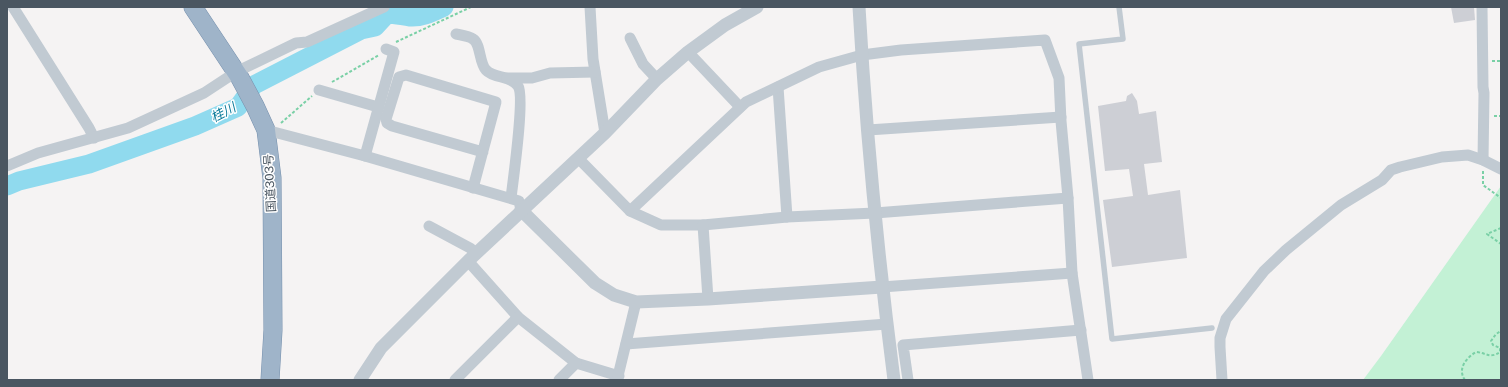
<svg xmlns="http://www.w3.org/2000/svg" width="1508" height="387" font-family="'Public Sans','Noto Sans JP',sans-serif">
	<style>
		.green { fill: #c3f1d5 }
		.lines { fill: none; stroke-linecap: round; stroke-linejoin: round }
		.river { stroke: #90daee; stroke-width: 19 }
		.building { fill: #cdcfd5 }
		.trunk-casing { stroke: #7690ad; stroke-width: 19 }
		.path { stroke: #7ad0a6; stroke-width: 2; stroke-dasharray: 3 2; stroke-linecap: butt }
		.service { stroke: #c1cad2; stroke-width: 5.5 }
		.minor { stroke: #c1cad2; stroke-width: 11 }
		.tertiary { stroke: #c1cad2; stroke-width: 13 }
		.trunk { stroke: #9fb4c9; stroke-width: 18 }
		.labels { text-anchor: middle; stroke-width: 3; stroke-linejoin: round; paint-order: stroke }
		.street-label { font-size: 12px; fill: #4a5661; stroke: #fff }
		.water-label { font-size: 13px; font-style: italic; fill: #0c7c9b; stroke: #fff }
	</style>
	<rect width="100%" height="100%" fill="#f5f3f3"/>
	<path class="green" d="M 1501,186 L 1501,380 L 1363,380 L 1381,356 Z"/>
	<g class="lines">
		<path class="river" d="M 7,186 L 19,181 L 89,164 L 195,126 L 238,107 L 254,85 L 361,30 L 375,27 L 387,14 C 395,14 402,16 410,17 C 422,18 433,12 444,7"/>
	</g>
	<g class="building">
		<path d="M 1451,7 L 1474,7 L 1475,20 L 1454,23 Z"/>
		<path d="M 1132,93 L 1137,101 L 1139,114 L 1156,111 L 1162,162 L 1144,164 L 1148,195 L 1180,190 L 1187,258 L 1112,267 L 1103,200 L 1133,196 L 1129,169 L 1105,171 L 1098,106 L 1126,101 L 1127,96 Z"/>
	</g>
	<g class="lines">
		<defs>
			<path id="trunk" d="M 193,7 L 240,78 L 255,106 L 266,130 L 272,178 L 273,330 L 270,380"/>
		</defs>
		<use href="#trunk" class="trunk-casing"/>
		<g class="path">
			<path d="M 396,42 L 471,7"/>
			<path d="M 1492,61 L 1501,61"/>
			<path d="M 332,82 L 379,55"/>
			<path d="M 1494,116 L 1501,116"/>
			<path d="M 281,123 L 312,96"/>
			<path d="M 1483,171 L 1483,185 L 1501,198"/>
			<path d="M 1501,228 L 1487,234 L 1501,244"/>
			<path d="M 1465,380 C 1457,369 1466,358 1476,352 C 1487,353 1490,359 1500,352 L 1500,348 L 1493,345 L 1491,341 L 1496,334 L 1501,331"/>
		</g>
		<path class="service" d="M 1119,7 L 1123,39 L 1079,44 L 1112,339 L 1212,328"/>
		<g class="minor">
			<path d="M 13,7 L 89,128 L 94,138"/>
			<path d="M 590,7 L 593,59 L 605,133"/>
			<path d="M 1482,7 L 1483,87 L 1484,93 L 1483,160"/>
			<path d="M 456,34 C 461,35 469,36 473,39 C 481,44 479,63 486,70 C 494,79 511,75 518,86 C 525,96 513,181 511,198"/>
			<path d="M 630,38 L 643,64 L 657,79"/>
			<path d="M 688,52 L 740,107"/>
			<path d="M 507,78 L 532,78 L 550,73 L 595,72"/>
			<path d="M 778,87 L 787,217"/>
			<path d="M 319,90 L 378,107"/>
			<path d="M 266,130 L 365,156 L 519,201 L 521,210"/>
			<path d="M 868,130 L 1061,117"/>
			<path d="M 365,156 L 394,52 L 386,49"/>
			<path d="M 578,158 L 630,211 L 661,225 L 703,225 L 787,217 L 875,213 L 1068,198"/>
			<path d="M 7,166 L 38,153 L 128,128 L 204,93 L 236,72 L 296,43 L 307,42 L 384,7"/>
			<path d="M 473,188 L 496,102 L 406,75 L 399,77 L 386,119 L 387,123 L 392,126 L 483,152"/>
			<path d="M 630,211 L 746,102 L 819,67 L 862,55 L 901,50 L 1045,40 L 1059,78 L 1061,121 L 1068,198 L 1072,273 L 1088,380"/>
			<path d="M 703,225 L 708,299"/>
			<path d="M 429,226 L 470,248 L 476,253"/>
			<path d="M 468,261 L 518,317 L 576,363 L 619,376"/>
			<path d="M 882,287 L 1072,273"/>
			<path d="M 626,344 L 887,324"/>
			<path d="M 455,380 L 518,317"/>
			<path d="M 559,380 L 576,363"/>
			<path d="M 617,380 L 636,302"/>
			<path d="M 908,380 L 903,345 L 1081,330"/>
			<path d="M 1222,380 L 1220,347 L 1220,338 L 1226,319 L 1264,271 L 1286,250 L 1341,205 L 1382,180 L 1391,170 L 1400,167 L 1442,157 L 1468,155 L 1483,160 L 1501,169"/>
		</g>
		<g class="tertiary">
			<path d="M 859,7 C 866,132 878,256 894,380"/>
			<path d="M 521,210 L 595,283 L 614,295 L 636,302 L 708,299 L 882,287"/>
			<path d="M 360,380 L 381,348 L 468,261 L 605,133 L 657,79 L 688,52 L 725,25 L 757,7"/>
		</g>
		<use href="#trunk" class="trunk"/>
	</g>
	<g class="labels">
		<g class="street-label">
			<text transform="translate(270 183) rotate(-93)" y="4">国道303号</text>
		</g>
		<g class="water-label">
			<text transform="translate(223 112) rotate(-28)" y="5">桂川</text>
		</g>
	</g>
	<rect width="1508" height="387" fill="none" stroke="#4a5661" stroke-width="16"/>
</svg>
